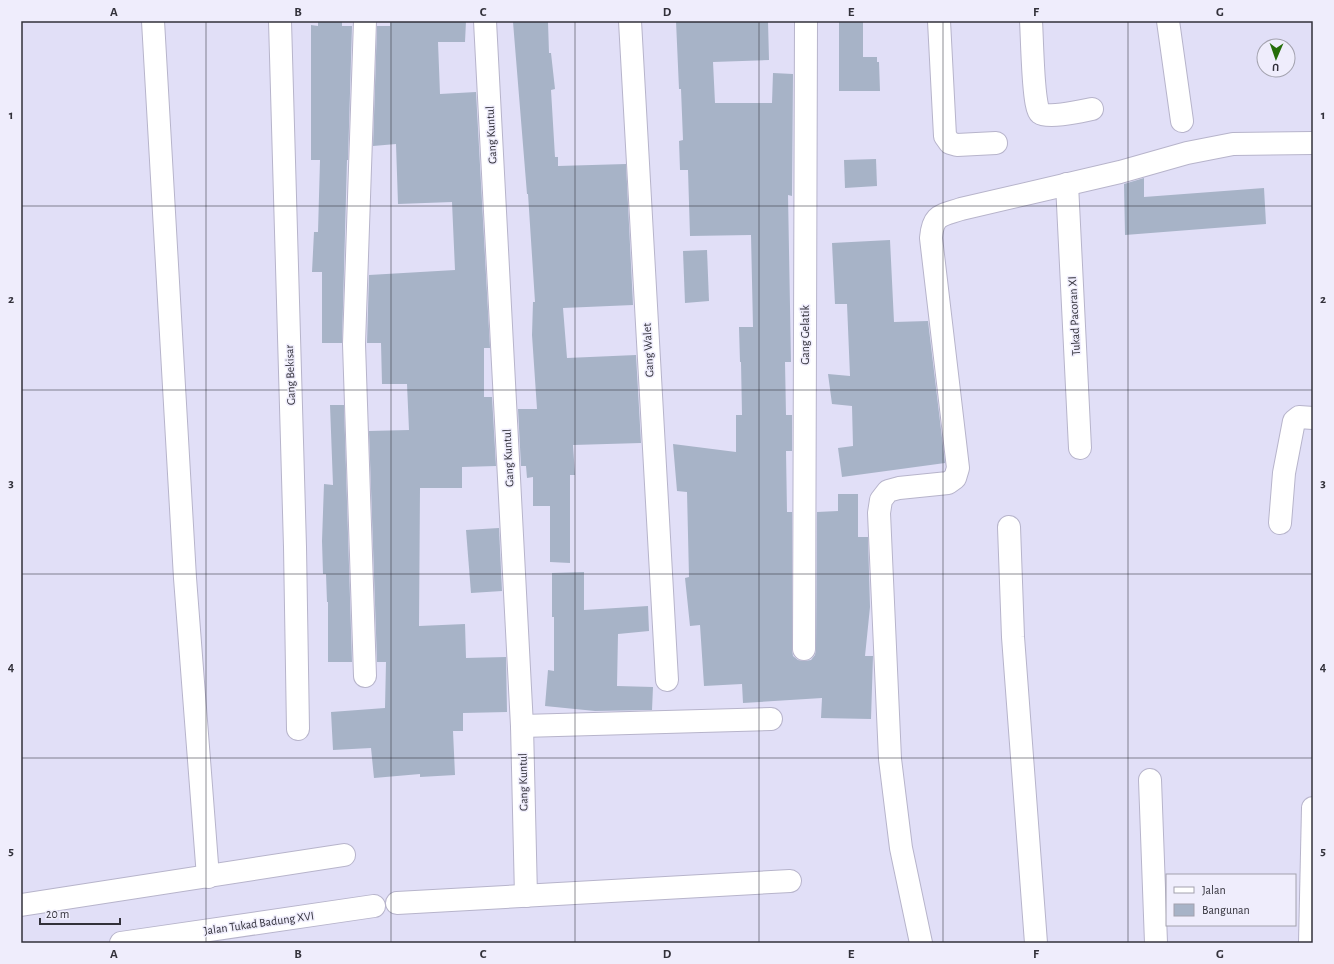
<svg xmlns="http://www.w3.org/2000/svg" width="1334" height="964" font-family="'Alegreya Sans',sans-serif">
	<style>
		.building { fill: #a7b3c7 }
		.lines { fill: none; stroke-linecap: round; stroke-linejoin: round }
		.minor-casing { stroke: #b7b4cb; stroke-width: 24 }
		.minor { stroke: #fff; stroke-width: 22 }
		.grid { fill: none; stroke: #32313a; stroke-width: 1; stroke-opacity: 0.55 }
		.labels { text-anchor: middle; stroke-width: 3; stroke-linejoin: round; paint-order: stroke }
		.street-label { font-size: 12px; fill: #32313a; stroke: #efedfc }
		.neatline { fill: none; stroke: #32313a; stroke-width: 1.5 }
		.grid-label { font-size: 13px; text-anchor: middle; font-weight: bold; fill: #32313a }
	</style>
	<rect width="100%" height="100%" fill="#e1dff7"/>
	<g class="building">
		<path d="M 318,21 L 342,21 L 342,26 L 352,26 L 348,160 L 347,160 L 342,343 L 322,343 L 322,272 L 312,272 L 314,232 L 318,232 L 320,160 L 311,160 L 311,25 L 318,26 Z"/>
		<path d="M 390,21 L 466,21 L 465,42 L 438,42 L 440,94 L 476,92 L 490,348 L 484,348 L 484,397 L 492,397 L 496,466 L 462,467 L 462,488 L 420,488 L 419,626 L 465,624 L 466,658 L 506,657 L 507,712 L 463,713 L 463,731 L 453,731 L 455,775 L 420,777 L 420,774 L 374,778 L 371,748 L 333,750 L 331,712 L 385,708 L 386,662 L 377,662 L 369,431 L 409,430 L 407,384 L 382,384 L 381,343 L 367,343 L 369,275 L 455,270 L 452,202 L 398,204 L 396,144 L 373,146 L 377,26 L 390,26 Z"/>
		<path d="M 676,21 L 768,21 L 769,60 L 713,62 L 715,103 L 772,103 L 773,73 L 793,74 L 792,196 L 788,195 L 791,362 L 785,362 L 786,415 L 792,415 L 792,451 L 786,451 L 787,512 L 792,512 L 792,649 L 793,656 L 798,660 L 804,661 L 811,660 L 815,655 L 816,649 L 817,512 L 838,511 L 838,494 L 858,494 L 858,537 L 868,537 L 870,607 L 865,656 L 873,656 L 871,719 L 821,718 L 822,698 L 743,703 L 742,684 L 704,686 L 700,625 L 690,626 L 685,578 L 689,577 L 687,492 L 677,491 L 673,444 L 736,452 L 736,415 L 742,415 L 741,362 L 740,362 L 739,327 L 753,327 L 751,235 L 690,236 L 688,170 L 680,170 L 679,141 L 683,140 L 681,89 L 679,89 Z"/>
		<path d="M 839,21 L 863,21 L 863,57 L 877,57 L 877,62 L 879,62 L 880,91 L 839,91 Z"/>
		<path d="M 513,22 L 548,22 L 549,53 L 551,53 L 555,89 L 551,90 L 555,157 L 558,157 L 558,166 L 626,164 L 633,305 L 563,308 L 567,358 L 636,355 L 641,443 L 573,445 L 575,475 L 570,475 L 570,563 L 550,562 L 550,506 L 533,506 L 533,477 L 527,478 L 526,466 L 521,466 L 518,409 L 537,409 L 532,335 L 533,302 L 535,302 L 528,194 L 527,194 Z"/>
		<path d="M 876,159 L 877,186 L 845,188 L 844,160 Z"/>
		<path d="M 1144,178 L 1144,197 L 1264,188 L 1266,224 L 1125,235 L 1124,184 Z"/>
		<path d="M 890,240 L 894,322 L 928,321 L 945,463 L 842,477 L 838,448 L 853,446 L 852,406 L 832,404 L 828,374 L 850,376 L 847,304 L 835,304 L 832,243 Z"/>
		<path d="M 707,250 L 709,301 L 685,303 L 683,251 Z"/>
		<path d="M 330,405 L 344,405 L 352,662 L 328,662 L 328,602 L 327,602 L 326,574 L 323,574 L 322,541 L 324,484 L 333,485 Z"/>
		<path d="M 499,528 L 502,591 L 471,593 L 466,530 Z"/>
		<path d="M 584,572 L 584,610 L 648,606 L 649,631 L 618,634 L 617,686 L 653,687 L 652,710 L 595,711 L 545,706 L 548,670 L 554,671 L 554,617 L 552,617 L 552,573 Z"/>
	</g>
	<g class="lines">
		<defs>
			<g id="minor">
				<path d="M 153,21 L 185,578 L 208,877"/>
				<path d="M 280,21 L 295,547 L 298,729"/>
				<path d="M 365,21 L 354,344 L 365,676"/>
				<path d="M 485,21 L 522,726 L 526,896"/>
				<path d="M 630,21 L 667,680"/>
				<path d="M 939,21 L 945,136 L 950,143 L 957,145 L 996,143"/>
				<path d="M 1031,21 C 1032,34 1033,108 1040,113 C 1048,119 1082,111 1092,109"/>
				<path d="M 1168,21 L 1182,121"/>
				<path d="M 1067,184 L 1080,448"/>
				<path d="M 1280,523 L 1284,473 L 1294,421 L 1299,417 L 1313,418"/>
				<path d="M 1009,527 L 1013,637 L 1036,943"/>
				<path d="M 804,649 L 806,21"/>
				<path d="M 522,726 L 771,719"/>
				<path d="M 1150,780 L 1156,943"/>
				<path d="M 397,903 L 790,881"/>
				<path d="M 21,905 L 344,855"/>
				<path d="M 121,943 L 374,906"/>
				<path d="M 921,943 L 901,848 L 890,759 L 879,513 L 881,500 L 888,491 L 899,488 L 948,483 L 955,478 L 958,468 L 931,238 C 933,214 941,216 961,209 L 1120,172 L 1187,153 L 1233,144 L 1313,143"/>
				<path d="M 1310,943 L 1313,808"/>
			</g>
		</defs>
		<use href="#minor" class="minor-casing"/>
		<use href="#minor" class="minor"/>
	</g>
	<path class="grid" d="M 206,21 L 206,943M 391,21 L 391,943M 575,21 L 575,943M 759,21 L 759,943M 943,21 L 943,943M 1128,21 L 1128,943M 21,206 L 1313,206M 21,390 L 1313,390M 21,574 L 1313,574M 21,758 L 1313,758"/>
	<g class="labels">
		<g class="street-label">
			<text transform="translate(491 135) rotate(-93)" y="4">Gang Kuntul</text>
			<text transform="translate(1074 316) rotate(-93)" y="4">Tukad Pacoran XI</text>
			<text transform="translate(805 335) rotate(-90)" y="4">Gang Gelatik</text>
			<text transform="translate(648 350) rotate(-93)" y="4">Gang Walet</text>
			<text transform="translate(290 375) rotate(-92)" y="4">Gang Bekisar</text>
			<text transform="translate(508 458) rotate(-93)" y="4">Gang Kuntul</text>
			<text transform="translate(523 782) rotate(-91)" y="4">Gang Kuntul</text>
			<text transform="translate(259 923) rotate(-8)" y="4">Jalan Tukad Badung XVI</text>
		</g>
	</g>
	<rect width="1334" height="964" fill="none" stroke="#efedfc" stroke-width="44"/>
	<rect x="1166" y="874" width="130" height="52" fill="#efedfc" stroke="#a3a2ae"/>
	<rect x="1174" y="887" width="20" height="6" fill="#ffffff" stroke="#a3a2ae"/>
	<text x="1202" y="894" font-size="12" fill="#32313a">Jalan</text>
	<rect x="1174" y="904" width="20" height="12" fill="#a7b3c7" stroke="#a3a2ae"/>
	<text x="1202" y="914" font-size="12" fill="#32313a">Bangunan</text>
	<g transform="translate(1276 58) rotate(182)"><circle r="19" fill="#efedfc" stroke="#a3a2ae"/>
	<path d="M0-3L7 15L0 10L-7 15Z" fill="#266d0a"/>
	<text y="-6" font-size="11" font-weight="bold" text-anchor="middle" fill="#32313a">U</text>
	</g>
	<path d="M40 918v6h80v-6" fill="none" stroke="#32313a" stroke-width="2"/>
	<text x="46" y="918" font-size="12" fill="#32313a" stroke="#efedfc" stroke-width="3" paint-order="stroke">20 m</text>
	<rect x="22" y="22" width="1290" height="920" class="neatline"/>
	<g class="grid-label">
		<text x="114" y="16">A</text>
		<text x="298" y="16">B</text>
		<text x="483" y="16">C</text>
		<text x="667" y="16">D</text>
		<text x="851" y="16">E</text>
		<text x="1036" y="16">F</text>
		<text x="1220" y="16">G</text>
		<text x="11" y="119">1</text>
		<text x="1323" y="119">1</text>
		<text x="11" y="303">2</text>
		<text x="1323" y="303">2</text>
		<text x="11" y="487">3</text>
		<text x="1323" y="487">3</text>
		<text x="11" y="671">4</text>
		<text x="1323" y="671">4</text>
		<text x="11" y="855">5</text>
		<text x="1323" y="855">5</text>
		<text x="114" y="958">A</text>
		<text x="298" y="958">B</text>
		<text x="483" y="958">C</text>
		<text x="667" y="958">D</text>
		<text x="851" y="958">E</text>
		<text x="1036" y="958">F</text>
		<text x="1220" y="958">G</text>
	</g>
</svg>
